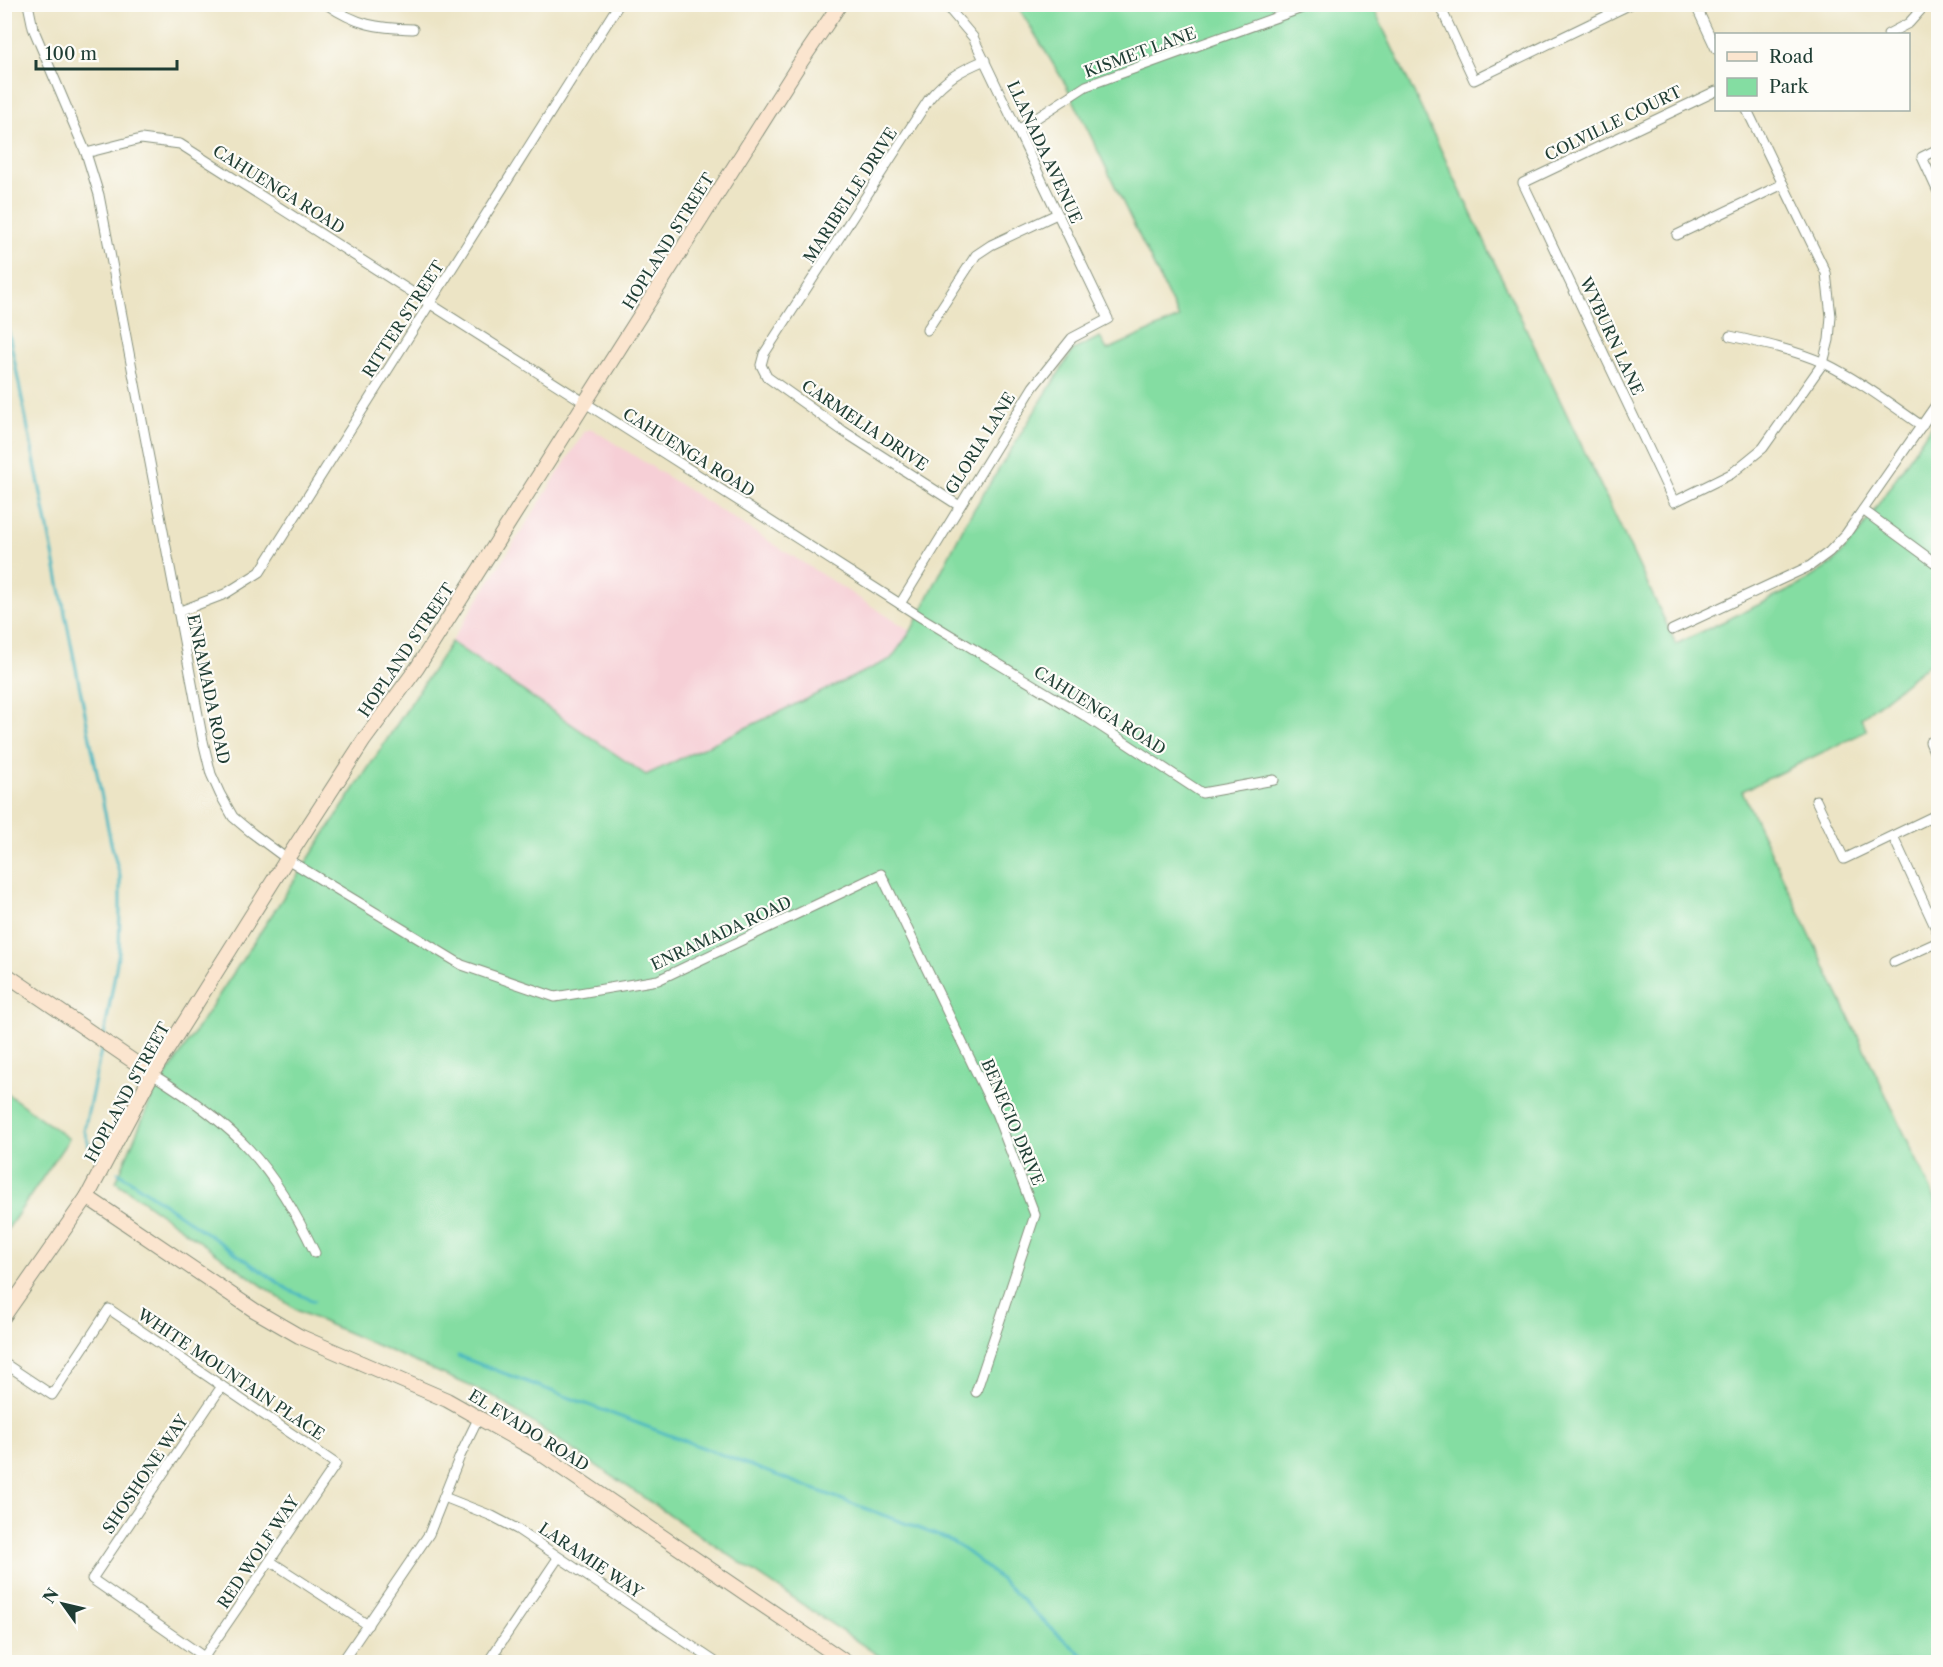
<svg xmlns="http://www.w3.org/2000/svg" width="1943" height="1667" font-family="'Libre Caslon Text',serif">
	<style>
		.built { fill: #f6cfd6 }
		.green { fill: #84dda2; stroke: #528d6b; stroke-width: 1.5 }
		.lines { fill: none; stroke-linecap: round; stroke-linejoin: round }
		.stream { stroke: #48b7c1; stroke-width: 3 }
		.street-casing { stroke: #86907c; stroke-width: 11 }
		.secondary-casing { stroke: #86907c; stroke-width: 16 }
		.street { stroke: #fff; stroke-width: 9 }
		.secondary { stroke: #fbe5cf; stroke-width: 14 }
		.labels { text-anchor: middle; stroke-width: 4.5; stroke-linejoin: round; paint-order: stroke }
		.street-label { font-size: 16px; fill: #1f3d34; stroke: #fdfcf7 }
	</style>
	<rect width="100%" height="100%" fill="#fdfcf7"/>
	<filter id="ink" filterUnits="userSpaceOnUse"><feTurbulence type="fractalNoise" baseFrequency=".0167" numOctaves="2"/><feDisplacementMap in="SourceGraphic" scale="12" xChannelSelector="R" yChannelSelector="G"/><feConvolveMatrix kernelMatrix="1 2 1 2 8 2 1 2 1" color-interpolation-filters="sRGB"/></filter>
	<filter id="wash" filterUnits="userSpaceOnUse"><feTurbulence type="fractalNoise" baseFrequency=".008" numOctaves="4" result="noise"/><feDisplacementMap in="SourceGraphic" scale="24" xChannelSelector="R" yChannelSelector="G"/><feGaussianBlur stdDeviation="1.35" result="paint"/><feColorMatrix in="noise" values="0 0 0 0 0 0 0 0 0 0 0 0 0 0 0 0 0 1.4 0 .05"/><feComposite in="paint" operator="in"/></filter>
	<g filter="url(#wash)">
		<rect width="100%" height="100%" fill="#ece4c5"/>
		<path class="built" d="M 592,429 L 911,631 L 891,659 L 646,775 L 451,642 L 585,431 Z"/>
		<g class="green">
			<path d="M 1017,5 L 1372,5 L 1676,644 L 1796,587 L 1832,564 L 1859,533 L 1938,415 L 1938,657 L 1861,718 L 1867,731 L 1742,791 L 1938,1205 L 1938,1662 L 888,1662 L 493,1396 L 298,1311 L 116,1182 L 152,1097 L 451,642 L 646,775 L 891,659 L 911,631 L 966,522 L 1073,350 L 1100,337 L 1107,350 L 1179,318 L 1066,85 Z"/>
			<path d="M 5,1092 L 69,1139 L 5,1233 Z"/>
		</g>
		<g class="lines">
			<g class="stream">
				<path d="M 4,309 L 111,843 L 120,876 L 120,909 L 119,951 L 104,1036"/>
				<path d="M 91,1151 L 84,1131 L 102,1046"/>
				<path d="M 118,1172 L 289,1290 L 314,1301"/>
				<path d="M 458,1356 L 947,1539 C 1003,1572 1040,1625 1092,1662"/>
			</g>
		</g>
	</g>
	<g filter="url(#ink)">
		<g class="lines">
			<defs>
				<g id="street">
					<path d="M 28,4 L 33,28 L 86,153 L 99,195 L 203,741 L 211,774 L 220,794 L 233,817 L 252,833 L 287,859 L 462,965 L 555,997 L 658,980 L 881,874 L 996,1113 L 1035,1215 L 976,1392"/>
					<path d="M 326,4 C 357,25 376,28 413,29"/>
					<path d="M 1439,4 L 1474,80 L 1631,4"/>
					<path d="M 1695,4 L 1716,49"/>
					<path d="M 1888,34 L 1909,23 L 1926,4"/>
					<path d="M 1716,91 L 1523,183 L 1674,502 L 1731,474 L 1763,448 L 1823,363 L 1829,340 L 1831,316 L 1826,273 L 1747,110"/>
					<path d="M 1018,130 L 1086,86 L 1313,4"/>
					<path d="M 1938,149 L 1922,157 L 1938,192"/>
					<path d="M 86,153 L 141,139 L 180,144 L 922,618 L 1085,716 L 1202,793 L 1274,780"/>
					<path d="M 1677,235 L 1783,184"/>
					<path d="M 927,330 L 976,255 L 991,245 L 1057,214"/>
					<path d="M 1730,336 C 1762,343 1794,350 1824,363 C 1859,380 1890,404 1922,426"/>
					<path d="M 958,505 L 843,431 L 767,377 L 761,365 L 764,354 L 929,99 C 945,79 961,70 985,60"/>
					<path d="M 1863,510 L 1938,565"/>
					<path d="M 900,604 L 1033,387 L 1072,338 L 1108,319 L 973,37 L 945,4"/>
					<path d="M 178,612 L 225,594 L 260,572 L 619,4"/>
					<path d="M 1672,630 L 1810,566 L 1829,552 L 1846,534 L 1938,402"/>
					<path d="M 1930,742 L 1938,761"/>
					<path d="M 1816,800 L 1844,859 L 1938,814"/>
					<path d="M 1893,836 L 1938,933"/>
					<path d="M 1894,962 L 1938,942"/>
					<path d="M 152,1074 C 236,1126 273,1164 315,1253"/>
					<path d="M 4,1363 L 52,1395 L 109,1309 L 336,1464 L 204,1657 L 92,1579 L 222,1386"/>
					<path d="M 444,1497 L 492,1516 L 517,1529 L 714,1661"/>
					<path d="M 270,1561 L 368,1625"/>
					<path d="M 494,1654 L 507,1662"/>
					<path d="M 342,1662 L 429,1534 L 460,1456 L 479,1417"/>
					<path d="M 488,1662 L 558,1558"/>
				</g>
				<g id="secondary">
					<path d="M 4,973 L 152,1074"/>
					<path d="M 87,1197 L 254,1310 L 299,1336 L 447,1400 L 534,1449 L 846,1662"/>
					<path d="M 4,1316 L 87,1197 L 152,1074 L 287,859 L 364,740 L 417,668 L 798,66 L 840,4"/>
				</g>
			</defs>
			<use href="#street" class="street-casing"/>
			<use href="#secondary" class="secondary-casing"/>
			<use href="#street" class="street"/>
			<use href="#secondary" class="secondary"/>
		</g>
	</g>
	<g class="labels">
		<g class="street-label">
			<text transform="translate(1140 52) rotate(-20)" y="6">KISMET LANE</text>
			<text transform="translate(1613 123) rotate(-26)" y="6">COLVILLE COURT</text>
			<text transform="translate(1045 152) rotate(65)" y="6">LLANADA AVENUE</text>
			<text transform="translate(279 189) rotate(32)" y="6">CAHUENGA ROAD</text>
			<text transform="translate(850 195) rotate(-57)" y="6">MARIBELLE DRIVE</text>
			<text transform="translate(668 241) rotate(-58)" y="6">HOPLAND STREET</text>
			<text transform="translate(403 319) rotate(-57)" y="6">RITTER STREET</text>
			<text transform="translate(1612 336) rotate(65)" y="6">WYBURN LANE</text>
			<text transform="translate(865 425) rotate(34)" y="6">CARMELIA DRIVE</text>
			<text transform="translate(980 443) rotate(-58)" y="6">GLORIA LANE</text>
			<text transform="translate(689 452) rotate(32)" y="6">CAHUENGA ROAD</text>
			<text transform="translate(406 650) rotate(-56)" y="6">HOPLAND STREET</text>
			<text transform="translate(209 689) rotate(78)" y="6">ENRAMADA ROAD</text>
			<text transform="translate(1100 710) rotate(32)" y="6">CAHUENGA ROAD</text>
			<text transform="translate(721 933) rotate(-25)" y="6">ENRAMADA ROAD</text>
			<text transform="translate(127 1092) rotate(-61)" y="6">HOPLAND STREET</text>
			<text transform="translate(1013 1122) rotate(67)" y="6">BENECIO DRIVE</text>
			<text transform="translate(231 1374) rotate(34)" y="6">WHITE MOUNTAIN PLACE</text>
			<text transform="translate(529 1430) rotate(32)" y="6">EL EVADO ROAD</text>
			<text transform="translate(145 1474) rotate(-56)" y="6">SHOSHONE WAY</text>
			<text transform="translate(258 1552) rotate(-56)" y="6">RED WOLF WAY</text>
			<text transform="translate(591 1560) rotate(34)" y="6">LARAMIE WAY</text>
		</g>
	</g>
	<rect width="1943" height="1667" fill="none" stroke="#fdfcf7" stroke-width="24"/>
	<rect x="1715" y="33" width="195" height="78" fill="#fdfcf7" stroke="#a4b0a9" stroke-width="1.5"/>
	<rect x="1727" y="52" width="30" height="9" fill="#fbe5cf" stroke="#a4b0a9" stroke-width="1.5"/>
	<text x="1769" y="63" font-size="18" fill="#1f3d34">Road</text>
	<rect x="1727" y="78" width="30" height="18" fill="#84dda2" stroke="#a4b0a9" stroke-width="1.5"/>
	<text x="1769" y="93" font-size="18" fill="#1f3d34">Park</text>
	<g transform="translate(63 1604) rotate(304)" stroke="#fdfcf7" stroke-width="4.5" paint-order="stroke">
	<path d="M0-4.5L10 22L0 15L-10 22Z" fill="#1f3d34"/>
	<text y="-9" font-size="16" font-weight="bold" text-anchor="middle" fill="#1f3d34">N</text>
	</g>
	<path d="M36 60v9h141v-9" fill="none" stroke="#1f3d34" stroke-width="3"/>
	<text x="45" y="60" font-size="18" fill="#1f3d34" stroke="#fdfcf7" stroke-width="4.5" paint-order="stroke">100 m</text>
</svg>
